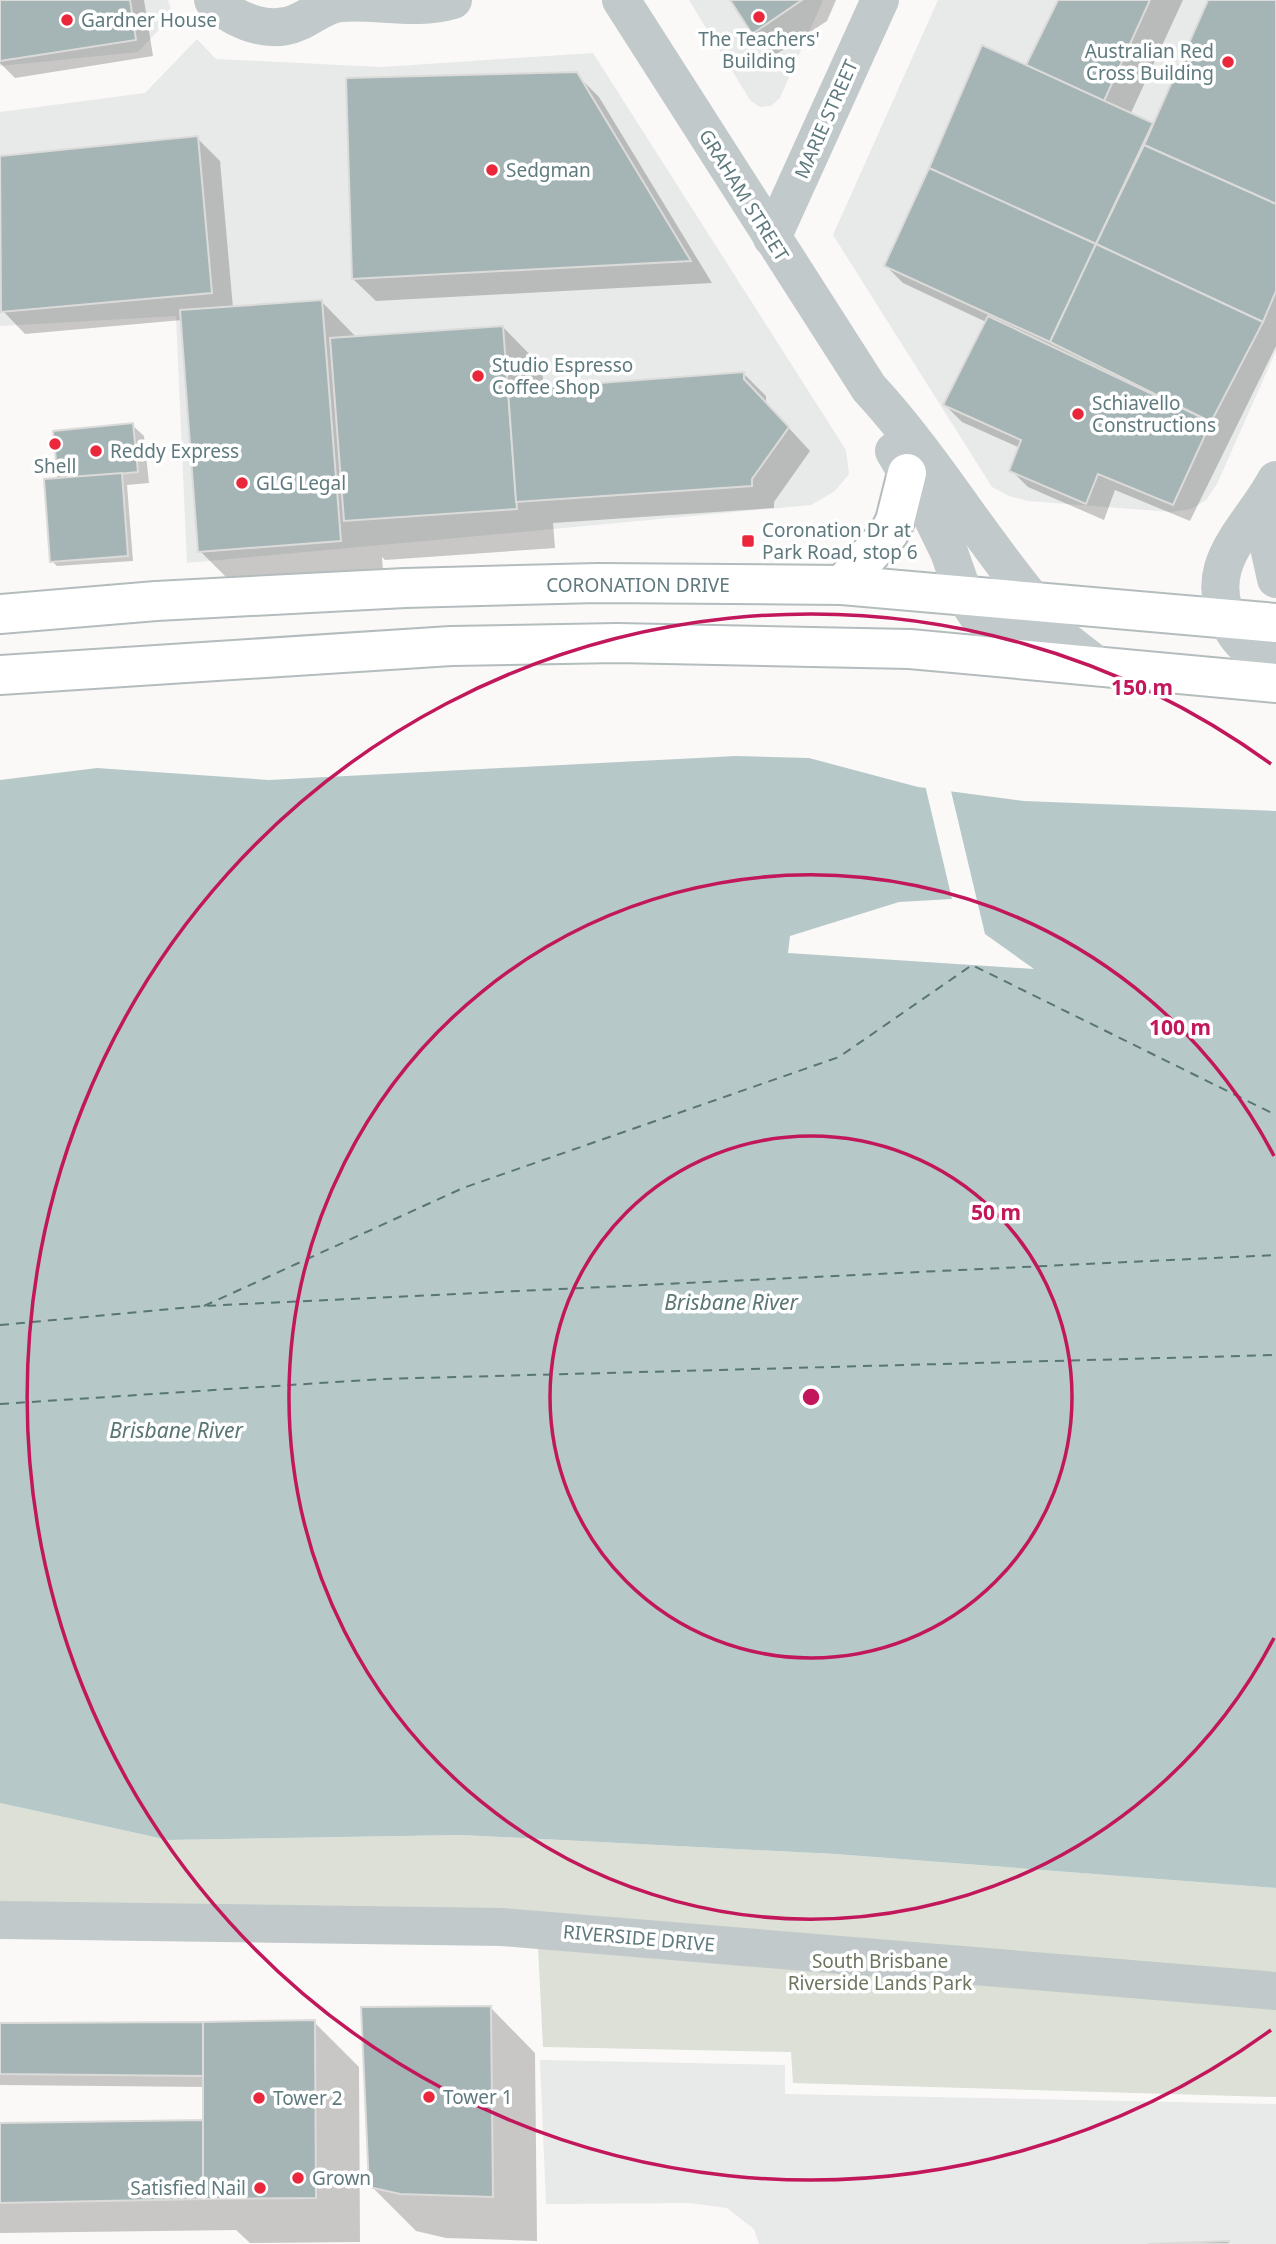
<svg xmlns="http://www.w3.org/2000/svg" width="1276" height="2244" font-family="'Noto Sans',sans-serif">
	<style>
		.built { fill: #e8e9e9 }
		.green { fill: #dce0d6 }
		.water { fill: #b6c9c8 }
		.pier { fill: #faf9f8 }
		.shadow { fill: #0003 }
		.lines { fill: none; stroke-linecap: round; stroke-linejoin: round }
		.ferry { stroke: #597674; stroke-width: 2; stroke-dasharray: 9 7; stroke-linecap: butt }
		.building { fill: #a5b5b6; stroke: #dcdbda; stroke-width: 2 }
		.highway-casing { stroke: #b4bcbd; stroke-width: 42 }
		.minor { stroke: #c1c9ca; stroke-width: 38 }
		.highway { stroke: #fff; stroke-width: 38 }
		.ring { fill: none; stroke: #c2185b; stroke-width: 3.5 }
		.poi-dot { fill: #eb273c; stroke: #fff; stroke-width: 2.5 }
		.labels { text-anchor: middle; stroke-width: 7; stroke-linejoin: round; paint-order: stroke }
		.poi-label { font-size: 19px; fill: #5f7a7e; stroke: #fff; text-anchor: start }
		.street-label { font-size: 19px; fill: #5f7a7e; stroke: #fff }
		.park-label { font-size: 19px; fill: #6b765e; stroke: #fff }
		.water-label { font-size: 21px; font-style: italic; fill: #597674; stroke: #fff }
		.centre { fill: #c2185b; stroke: #fff; stroke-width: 3.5 }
		.ring-label { font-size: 21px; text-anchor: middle; font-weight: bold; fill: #c2185b; stroke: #fff; stroke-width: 7; stroke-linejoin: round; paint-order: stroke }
	</style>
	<rect width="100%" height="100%" fill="#faf9f8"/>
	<g class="built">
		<path d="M 0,0 L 168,0 L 173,15 L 138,52 L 0,66 Z"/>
		<path d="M 689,0 L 823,0 L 780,98 L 771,106 L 760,107 L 750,100 Z"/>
		<path d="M 938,0 L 1276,0 L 1276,351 L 1217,484 L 1206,500 L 1191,509 L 1171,512 L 1028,501 L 1009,496 L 992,487 L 833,235 Z"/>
		<path d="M 197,39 L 216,59 L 381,67 L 593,53 L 846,450 L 849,474 L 835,491 L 811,505 L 187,563 L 176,316 L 0,326 L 0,112 L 145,93 Z"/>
		<path d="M 540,2060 L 785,2065 L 785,2094 L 1276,2104 L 1276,2244 L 759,2244 L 754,2229 L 727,2208 L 690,2203 L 546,2204 Z"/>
	</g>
	<path class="green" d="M 0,1803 L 168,1840 L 462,1835 L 835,1854 L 1276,1888 L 1276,2097 L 793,2083 L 791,2052 L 543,2047 L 538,1947 L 0,1928 Z"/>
	<path class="water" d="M 736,756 L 809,758 L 918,787 L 1024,801 L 1276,811 L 1276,1888 L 835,1854 L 462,1835 L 168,1840 L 0,1803 L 0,780 L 97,768 L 269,780 Z"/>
	<path class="pier" d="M 925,785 L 951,791 L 985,934 L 1034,969 L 788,953 L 790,936 L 899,902 L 952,899 Z"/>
	<g class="shadow">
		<path d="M 0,0 L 144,0 L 153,56 L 15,78 L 0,63 Z"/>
		<path d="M 732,0 L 836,0 L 827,21 L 775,55 L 753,33 Z"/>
		<path d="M 1060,0 L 1183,0 L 1130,115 L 1154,126 L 1210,0 L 1276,0 L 1276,346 L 1190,521 L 1115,490 L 1104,520 L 1028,487 L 1011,470 L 1020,448 L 962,422 L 945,405 L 986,322 L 903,283 L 886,266 L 1027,67 Z"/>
		<path d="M 576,74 L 599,97 L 712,283 L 376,301 L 353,279 Z"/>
		<path d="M 197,138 L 220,161 L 233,308 L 321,301 L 357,338 L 503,327 L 542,367 L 544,389 L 744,374 L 766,396 L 766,403 L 810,451 L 774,502 L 774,508 L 553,523 L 555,548 L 385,560 L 382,557 L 384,586 L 245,596 L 200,551 L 182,320 L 25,334 L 3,311 L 0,157 Z"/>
		<path d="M 132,425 L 144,436 L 149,483 L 127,485 L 133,561 L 57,566 L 52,561 L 60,480 Z"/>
		<path d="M 491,2008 L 535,2053 L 537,2241 L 446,2238 L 416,2231 L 371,2186 Z"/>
		<path d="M 314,2022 L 359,2067 L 360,2242 L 250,2243 L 236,2230 L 0,2233 L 0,2125 L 205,2122 L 205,2087 L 0,2085 L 0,2025 Z"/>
	</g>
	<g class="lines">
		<g class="ferry">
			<path d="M 204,1306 L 463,1188 L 839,1057 L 972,965 L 1276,1115"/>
			<path d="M 0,1325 L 203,1306 L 1276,1255"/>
			<path d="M 0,1404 L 382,1379 L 1276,1355"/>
		</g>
	</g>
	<g class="building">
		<path d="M 0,0 L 130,0 L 136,40 L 0,61 Z"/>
		<path d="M 730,0 L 802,0 L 752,34 Z"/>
		<path d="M 1058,0 L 1150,0 L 1104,101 L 1026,65 Z"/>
		<path d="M 1208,0 L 1276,0 L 1276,204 L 1144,145 Z"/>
		<path d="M 982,45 L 1153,123 L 1096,244 L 929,168 Z"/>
		<path d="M 577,72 L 691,261 L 352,279 L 346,78 Z"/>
		<path d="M 198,136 L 212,293 L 1,312 L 0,156 Z"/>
		<path d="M 1144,145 L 1276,204 L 1276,291 L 1263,322 L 1096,244 Z"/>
		<path d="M 929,168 L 1096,244 L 1050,342 L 884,266 Z"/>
		<path d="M 1096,244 L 1263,322 L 1211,422 L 1050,342 Z"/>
		<path d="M 322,300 L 341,541 L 198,552 L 180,310 Z"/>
		<path d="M 988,316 L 1211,422 L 1173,505 L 1098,474 L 1086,504 L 1009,471 L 1021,440 L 943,405 Z"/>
		<path d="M 503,326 L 517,509 L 344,521 L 330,338 Z"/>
		<path d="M 744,372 L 744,379 L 789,427 L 752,479 L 752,486 L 516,502 L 508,390 Z"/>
		<path d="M 133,423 L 138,472 L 58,480 L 53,431 Z"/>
		<path d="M 122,473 L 128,556 L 50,562 L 44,479 Z"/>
		<path d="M 491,2006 L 493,2197 L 400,2194 L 369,2187 L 361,2007 Z"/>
		<path d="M 315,2020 L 316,2198 L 203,2199 L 203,2022 Z"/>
		<path d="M 203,2022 L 203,2076 L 0,2074 L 0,2023 Z"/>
		<path d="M 203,2120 L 203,2199 L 0,2203 L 0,2123 Z"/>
		<path d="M 1229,2241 L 1229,2244 L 1148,2244 Z"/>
	</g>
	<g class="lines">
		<defs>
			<g id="highway">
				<path d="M 842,585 L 889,533 L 895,521 L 907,473"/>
				<path d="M 0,614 L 156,601 L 405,588 L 598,583 L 842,585 L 1276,623"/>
				<path d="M 0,675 L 451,646 L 617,643 L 910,649 L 1276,683"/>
			</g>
		</defs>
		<use href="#highway" class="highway-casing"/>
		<g class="minor">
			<path d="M 213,0 C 230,18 261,31 286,26 C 305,23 321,5 340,3 C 378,0 416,11 453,0"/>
			<path d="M 621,0 L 869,388 C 930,454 976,532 1033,601"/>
			<path d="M 772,238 L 880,0"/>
			<path d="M 894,451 L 927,507 L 949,552 L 964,595 L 977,615 L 1007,633 L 1067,642 L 1099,667"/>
			<path d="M 1276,480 C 1248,532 1196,566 1233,630 C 1243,647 1256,656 1276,658"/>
			<path d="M 1275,484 L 1268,543 L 1276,579"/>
			<path d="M 0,1920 L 502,1927 L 1276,1991"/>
		</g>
		<use href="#highway" class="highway"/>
	</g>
	<g class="ring">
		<circle cx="811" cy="1397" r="261"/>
		<path d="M1274 1638A522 522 0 1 1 1274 1156"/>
		<path d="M1271 2030A783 783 0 1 1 1271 764"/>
	</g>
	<g class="poi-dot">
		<circle cx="759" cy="17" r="7"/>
		<circle cx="67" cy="20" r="7"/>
		<circle cx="1228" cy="62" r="7"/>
		<circle cx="492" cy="170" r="7"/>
		<circle cx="478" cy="376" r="7"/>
		<circle cx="1078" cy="414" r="7"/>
		<circle cx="55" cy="444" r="7"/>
		<circle cx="96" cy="451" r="7"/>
		<circle cx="242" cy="483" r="7"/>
		<rect x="741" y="534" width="14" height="14" rx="3.5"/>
		<circle cx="429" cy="2097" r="7"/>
		<circle cx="259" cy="2098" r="7"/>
		<circle cx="298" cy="2178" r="7"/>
		<circle cx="260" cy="2188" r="7"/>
	</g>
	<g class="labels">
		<g class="poi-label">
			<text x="81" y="27">Gardner House</text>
			<text x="759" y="46" text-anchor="middle">The Teachers'<tspan x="759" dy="22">Building</tspan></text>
			<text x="1214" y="58" text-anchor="end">Australian Red<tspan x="1214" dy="22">Cross Building</tspan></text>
			<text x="506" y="177">Sedgman</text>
			<text x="492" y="372">Studio Espresso<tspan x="492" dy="22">Coffee Shop</tspan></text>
			<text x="1092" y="410">Schiavello<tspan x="1092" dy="22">Constructions</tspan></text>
			<text x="110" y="458">Reddy Express</text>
			<text x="55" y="473" text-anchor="middle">Shell</text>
			<text x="256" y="490">GLG Legal</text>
			<text x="762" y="537">Coronation Dr at<tspan x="762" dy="22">Park Road, stop 6</tspan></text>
			<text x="443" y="2104">Tower 1</text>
			<text x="273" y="2105">Tower 2</text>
			<text x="312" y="2185">Grown</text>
			<text x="246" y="2195" text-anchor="end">Satisfied Nail</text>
		</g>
		<g class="street-label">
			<text transform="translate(826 119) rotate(-66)" y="7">MARIE STREET</text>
			<text transform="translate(744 195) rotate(58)" y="7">GRAHAM STREET</text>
			<text x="638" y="592">CORONATION DRIVE</text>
			<text transform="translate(639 1938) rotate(5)" y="7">RIVERSIDE DRIVE</text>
		</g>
		<g class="park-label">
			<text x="880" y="1968">South Brisbane<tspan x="880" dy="22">Riverside Lands Park</tspan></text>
		</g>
		<g class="water-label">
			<text x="731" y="1310">Brisbane River</text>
			<text x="176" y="1438">Brisbane River</text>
		</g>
	</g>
	<circle cx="811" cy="1397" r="10" class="centre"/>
	<g class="ring-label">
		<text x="1142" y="695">150 m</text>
		<text x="1180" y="1035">100 m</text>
		<text x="996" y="1220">50 m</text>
	</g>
</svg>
